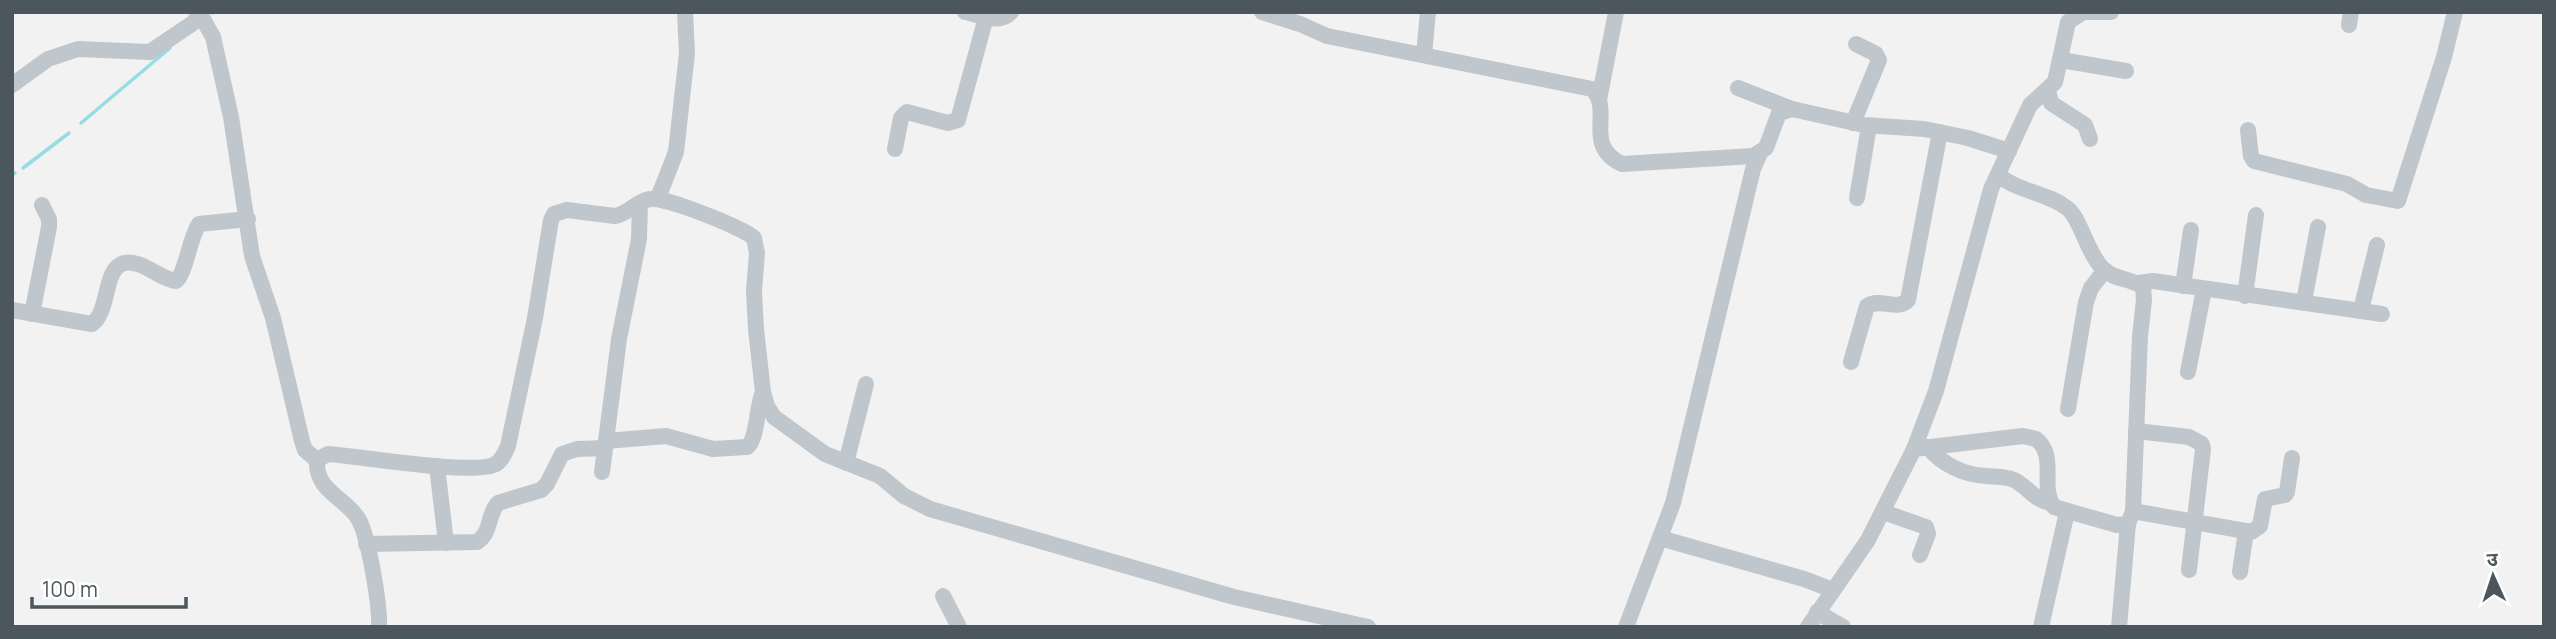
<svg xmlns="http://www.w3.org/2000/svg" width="2556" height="639" font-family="Manrope,'Noto Sans Devanagari',sans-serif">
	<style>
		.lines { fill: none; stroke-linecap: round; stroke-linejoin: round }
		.stream { stroke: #97dce4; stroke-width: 3.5 }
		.minor { stroke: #bfc7cc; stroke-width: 16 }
	</style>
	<rect width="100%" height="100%" fill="#f3f2f2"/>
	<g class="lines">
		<g class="stream">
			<path d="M 212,13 L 213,12"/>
			<path d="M 81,123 L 170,48"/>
			<path d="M 23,168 L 69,133"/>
			<path d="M 12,175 L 15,173"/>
		</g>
		<g class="minor">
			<path d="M 965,12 C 979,15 1000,25 1011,12"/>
			<path d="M 1262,12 L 1300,24 L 1327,36 L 1592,89 C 1614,110 1582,145 1622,164 L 1753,156 L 1766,148 L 1779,113 L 1792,109 L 1864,125 L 1924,129 L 1968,138 L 2009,151"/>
			<path d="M 2086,12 L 2111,12"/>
			<path d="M 200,14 L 213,37 L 231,117 L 252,256 L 273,318 L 302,441 L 305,450 L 317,460"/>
			<path d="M 2349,25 L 2351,12"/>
			<path d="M 1424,55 L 1428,12"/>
			<path d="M 2061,60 L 2126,71"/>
			<path d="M 12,85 L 48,59 L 78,49 L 150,52 L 193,23 L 201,12"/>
			<path d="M 1738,88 L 1792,109"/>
			<path d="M 2048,90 L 2051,103 L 2085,125 L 2090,139"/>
			<path d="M 1599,100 L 1616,12"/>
			<path d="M 1853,123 L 1879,60 L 1876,54 L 1856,44"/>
			<path d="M 2248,130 L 2251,156 L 2254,161 L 2347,184 L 2366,195 L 2398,201 L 2444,57 L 2455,12"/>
			<path d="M 895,149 L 901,118 L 907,112 L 948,123 L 958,120 L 986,17"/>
			<path d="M 658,198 L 676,152 L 687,53 L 685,12"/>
			<path d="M 1857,198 L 1869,126"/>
			<path d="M 2138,283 L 2153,281 L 2382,314"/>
			<path d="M 2183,286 L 2191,230"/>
			<path d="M 2245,296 L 2256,215"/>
			<path d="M 2304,301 L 2318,227"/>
			<path d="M 12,310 L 92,324 C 110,311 103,269 124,263 C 142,259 159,279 176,281 C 186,273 189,239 199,224 L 248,219"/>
			<path d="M 2361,310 L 2377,245"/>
			<path d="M 32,314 L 49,227 L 49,219 L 42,205"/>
			<path d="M 1851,362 L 1867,306 C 1881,297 1896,312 1908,300 L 1940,132"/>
			<path d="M 2188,372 L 2204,289"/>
			<path d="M 2068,409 L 2086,302 L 2091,288 L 2105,270"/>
			<path d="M 2136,431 L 2189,437 L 2202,444 L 2203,449 L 2189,570"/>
			<path d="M 606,441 L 619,339 L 639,239 L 640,203"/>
			<path d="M 1928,447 C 1942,465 1965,475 1986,476 C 1995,477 2005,476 2014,480 C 2027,486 2035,501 2051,503"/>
			<path d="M 1914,449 L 2023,436 L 2036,439 C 2058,456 2039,487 2054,507 L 2117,525 L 2128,524 L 2133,511 L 2140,336 L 2144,300 L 2143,287 C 2131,278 2114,280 2103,269 C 2087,253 2080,217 2067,208 C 2048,193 2019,192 1998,175"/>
			<path d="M 846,463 L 866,384"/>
			<path d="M 437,466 L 446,543"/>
			<path d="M 602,472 L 606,441 L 666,436 L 713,449 L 747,447 C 758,439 756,407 763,392"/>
			<path d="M 2133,511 L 2251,532 L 2260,526 L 2265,499 L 2285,495 L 2287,492 L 2292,458"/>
			<path d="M 1883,512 L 1926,527 L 1928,534 L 1920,555"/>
			<path d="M 1660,538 L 1804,579 L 1833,590"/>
			<path d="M 366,544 L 477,542 C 492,532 487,515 498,503 L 541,490 L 547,484 L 562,454 L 577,449 L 605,448"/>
			<path d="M 2240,572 L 2246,531"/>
			<path d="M 943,596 L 959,627"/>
			<path d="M 1817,612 L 1843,627"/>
			<path d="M 379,627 C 380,605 369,539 359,520 C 346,497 315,492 317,460 L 328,454 C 359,456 474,476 496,464 C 502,460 505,453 508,446 L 535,318 L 551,220 L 554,214 L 567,210 L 615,216 C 629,213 637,201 650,199 C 663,196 744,228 754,238 L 757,253 L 754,291 L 756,329 L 763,392 L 767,406 L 774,417 L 825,454 L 880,476 L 904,496 L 930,509 L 1234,597 L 1368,627"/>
			<path d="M 1626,627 L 1673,503 L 1753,169 L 1760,153"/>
			<path d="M 1808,627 L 1868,540 L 1914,449 L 1936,391 L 1991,189 L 2030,105 L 2055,82 L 2068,22 L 2083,12"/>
			<path d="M 2041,627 L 2067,512"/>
			<path d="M 2119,627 L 2128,524"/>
		</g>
	</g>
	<rect width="2556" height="639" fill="none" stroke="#4b565d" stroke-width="28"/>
	<g transform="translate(2493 576) rotate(357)" stroke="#ffffff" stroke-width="5" paint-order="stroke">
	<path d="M0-5L12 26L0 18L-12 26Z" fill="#4b565d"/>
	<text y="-10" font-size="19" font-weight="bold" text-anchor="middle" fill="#4b565d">उ</text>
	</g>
	<path d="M32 597v10h154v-10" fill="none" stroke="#4b565d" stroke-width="3.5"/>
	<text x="42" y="597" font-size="21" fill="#4b565d" stroke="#ffffff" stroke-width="5" paint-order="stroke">100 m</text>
</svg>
